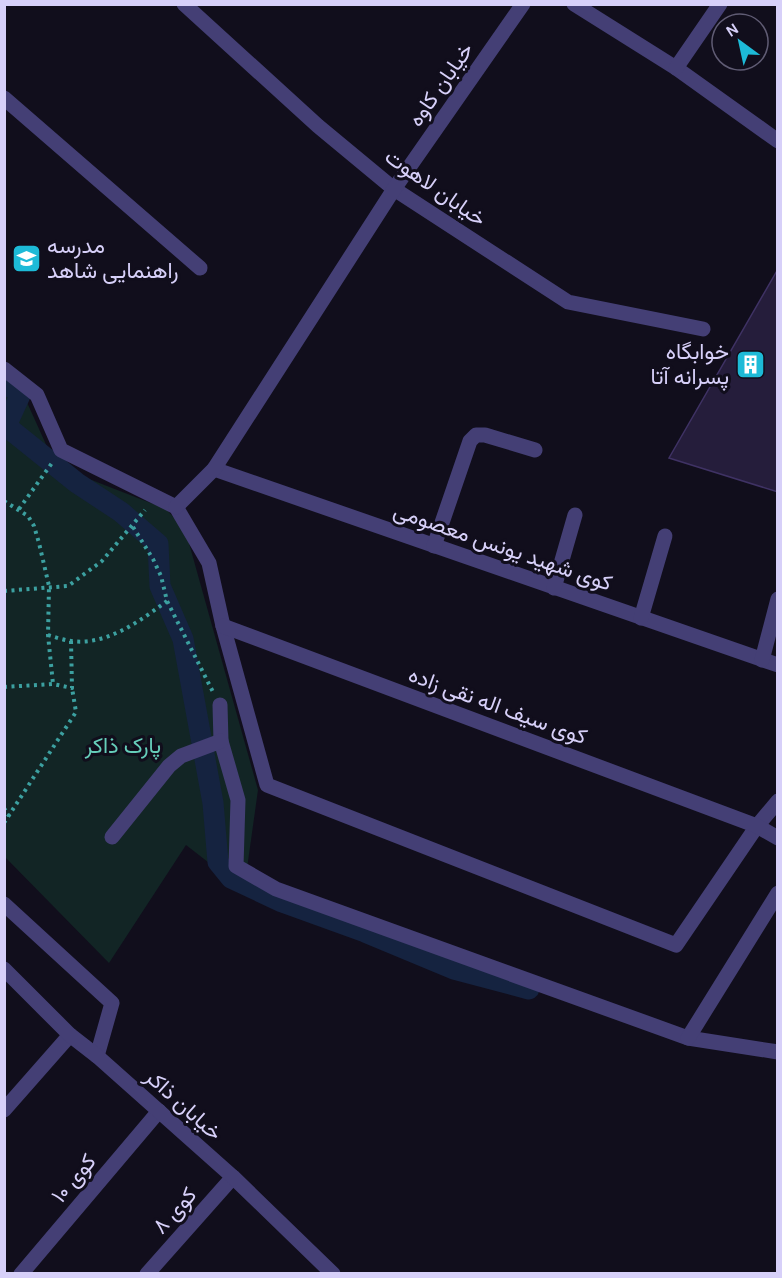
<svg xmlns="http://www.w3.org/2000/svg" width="782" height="1278" font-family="Karla,Vazirmatn,sans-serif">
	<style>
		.green { fill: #122525 }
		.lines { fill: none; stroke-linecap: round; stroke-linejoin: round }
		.canal { stroke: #152340; stroke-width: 21 }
		.building { fill: #251d3b; stroke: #3f3264; stroke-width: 1.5 }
		.path { stroke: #3ca0a0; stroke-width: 4; stroke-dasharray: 3 4.5; stroke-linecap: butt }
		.minor { stroke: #443f75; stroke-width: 15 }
		.tertiary { stroke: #443f75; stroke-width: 15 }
		.labels { text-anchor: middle; stroke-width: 6; stroke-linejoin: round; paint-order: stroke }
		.street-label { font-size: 22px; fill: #d7d0f9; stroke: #110e1c }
		.poi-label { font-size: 22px; fill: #d7d0f9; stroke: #110e1c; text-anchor: start }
		.park-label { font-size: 22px; fill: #66ceba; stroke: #110e1c }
	</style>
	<rect width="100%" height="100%" fill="#110e1c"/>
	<path class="green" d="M 4,383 L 25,398 L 49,451 L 66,470 L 166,509 L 177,521 L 187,536 L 258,790 L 244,890 L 186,845 L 109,963 L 5,857 Z"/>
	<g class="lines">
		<path class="canal" d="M 4,385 L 22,391 L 6,426 L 77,483 L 121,512 L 158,544 L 160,586 L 183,639 L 213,803 L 218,862 L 231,878 L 282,902 L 365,932 L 454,969 L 529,989"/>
	</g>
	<path class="building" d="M 778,269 L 778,492 L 669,458 Z"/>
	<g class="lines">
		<g class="path">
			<path d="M 4,501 L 28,516 L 34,526 L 39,543 L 49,586 L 48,635 L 53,684"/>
			<path d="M 19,509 L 52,463"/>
			<path d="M 133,527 L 153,559 L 161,576 L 167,601 L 213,692"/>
			<path d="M 4,591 L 68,586 L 102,561 L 145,510"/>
			<path d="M 48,635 C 55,637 63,640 71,641 C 106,646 140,621 167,601"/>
			<path d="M 4,687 L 53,684 L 72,688 L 71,641"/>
			<path d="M 4,808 L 9,816"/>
			<path d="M 4,823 L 76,712 L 72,688"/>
		</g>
		<g class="minor">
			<path d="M 184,4 L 318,126 L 394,189 L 568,302 L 703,329"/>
			<path d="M 574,4 L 676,68 L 778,141"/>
			<path d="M 676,68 L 720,4"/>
			<path d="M 4,98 L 200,268"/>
			<path d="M 4,369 L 37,395 L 61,450 L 176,507 L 209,563 L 223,626 L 267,785 L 676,945 L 757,826 L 778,801"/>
			<path d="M 214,469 L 778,665"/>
			<path d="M 176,507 L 214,469 L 394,189 L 523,4"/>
			<path d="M 434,546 L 470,441 L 476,435 L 485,435 L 535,450"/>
			<path d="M 554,588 L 575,515"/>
			<path d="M 641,618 L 665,536"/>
			<path d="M 223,626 L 757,826 L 778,838"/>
			<path d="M 762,660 L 778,599"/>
			<path d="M 220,705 L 221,741 L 238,800 L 236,866 L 276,889 L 688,1038 L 778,1052"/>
			<path d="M 112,837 L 169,766 L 181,756 L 221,741"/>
			<path d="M 4,904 L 112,1003 L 97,1056"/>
			<path d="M 688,1038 L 778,893"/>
			<path d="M 4,1110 L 70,1035"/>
			<path d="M 21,1274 L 159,1111"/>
			<path d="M 147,1274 L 233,1177"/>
		</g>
		<path class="tertiary" d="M 4,969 L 70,1035 L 97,1056 L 233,1177 L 333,1274"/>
	</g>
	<defs>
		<symbol id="school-square" viewBox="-11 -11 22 22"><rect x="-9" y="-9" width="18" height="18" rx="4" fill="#1dbad7" stroke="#110e1c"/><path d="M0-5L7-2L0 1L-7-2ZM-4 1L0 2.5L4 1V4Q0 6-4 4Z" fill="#fff"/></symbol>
		<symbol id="building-square" viewBox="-11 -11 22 22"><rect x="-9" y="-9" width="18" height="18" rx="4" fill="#1dbad7" stroke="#110e1c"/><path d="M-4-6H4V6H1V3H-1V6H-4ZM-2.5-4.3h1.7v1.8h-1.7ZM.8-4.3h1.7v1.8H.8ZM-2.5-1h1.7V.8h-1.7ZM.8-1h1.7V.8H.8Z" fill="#fff"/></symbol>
	</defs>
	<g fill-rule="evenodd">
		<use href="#school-square" x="10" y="242" width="33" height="33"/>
		<use href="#building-square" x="734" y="348" width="33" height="33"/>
	</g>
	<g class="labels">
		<g class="street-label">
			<text transform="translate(440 84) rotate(-55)" y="8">خیابان کاوه</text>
			<text transform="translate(436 187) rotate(35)" y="8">خیابان لاهوت</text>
			<text transform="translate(503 546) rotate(19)" y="8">کوی شهید یونس معصومی</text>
			<text transform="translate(498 705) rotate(20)" y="8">کوی سیف اله نقی زاده</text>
			<text transform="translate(184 1104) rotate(42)" y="8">خیابان ذاکر</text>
			<text transform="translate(73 1178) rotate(-50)" y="8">کوی ۱۰</text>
			<text transform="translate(174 1210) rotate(-48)" y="8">کوی ۸</text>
		</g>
		<g class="poi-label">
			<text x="47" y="253">مدرسه<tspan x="47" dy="25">راهنمایی شاهد</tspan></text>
			<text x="729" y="359" text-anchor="end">خوابگاه<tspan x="729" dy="25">پسرانه آتا</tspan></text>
		</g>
		<g class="park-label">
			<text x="123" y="753">پارک ذاکر</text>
		</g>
	</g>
	<rect width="782" height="1278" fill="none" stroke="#d7d0f9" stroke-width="12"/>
	<g transform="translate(740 42) rotate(327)"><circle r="28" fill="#110e1c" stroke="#605c74" stroke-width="1.5"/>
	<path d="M0-4.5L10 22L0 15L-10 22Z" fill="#1dbad7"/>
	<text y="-9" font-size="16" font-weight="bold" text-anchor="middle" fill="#d7d0f9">N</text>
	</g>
</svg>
